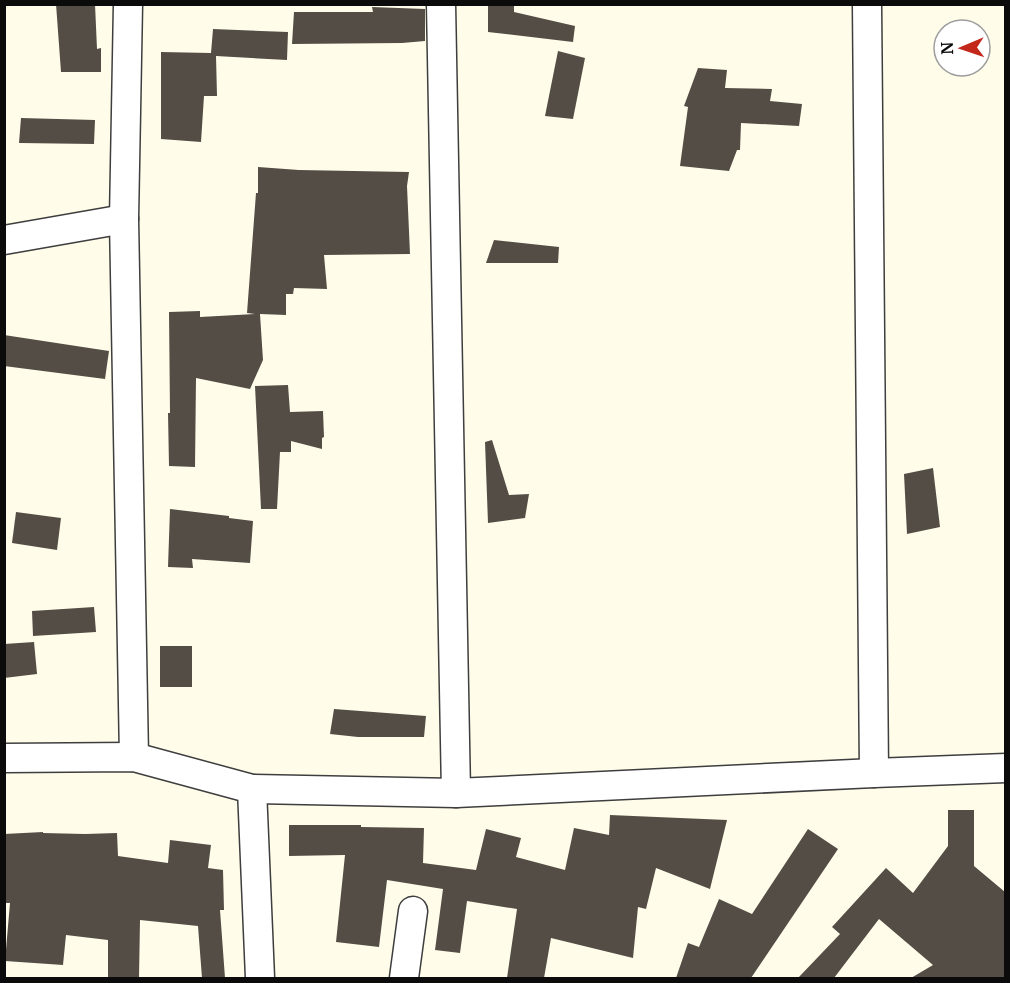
<svg xmlns="http://www.w3.org/2000/svg" width="1010" height="983" font-family="Merriweather,serif">
	<style>
		.building { fill: #544d46 }
		.lines { fill: none; stroke-linecap: round; stroke-linejoin: round }
		.street-casing { stroke: #3e3e3e; stroke-width: 31 }
		.street { stroke: #fff; stroke-width: 28 }
	</style>
	<rect width="100%" height="100%" fill="#fffde9"/>
	<g class="building">
		<path d="M 56,4 L 95,4 L 97,49 L 101,48 L 101,72 L 61,72 Z"/>
		<path d="M 488,4 L 514,4 L 514,12 L 575,26 L 573,42 L 488,32 Z"/>
		<path d="M 372,7 L 425,9 L 425,41 L 402,43 L 292,44 L 294,12 L 373,12 Z"/>
		<path d="M 213,29 L 288,32 L 287,60 L 216,56 L 217,96 L 204,96 L 201,142 L 161,139 L 161,52 L 211,53 Z"/>
		<path d="M 558,51 L 585,58 L 573,119 L 545,116 Z"/>
		<path d="M 698,68 L 727,70 L 725,88 L 772,89 L 770,101 L 802,104 L 799,126 L 741,123 L 740,150 L 737,150 L 729,171 L 680,166 L 688,107 L 684,106 Z"/>
		<path d="M 21,118 L 95,120 L 94,144 L 19,143 Z"/>
		<path d="M 258,167 L 299,170 L 409,172 L 407,186 L 410,254 L 324,255 L 327,289 L 294,288 L 293,294 L 286,294 L 286,315 L 260,314 L 263,360 L 250,389 L 196,378 L 195,467 L 169,466 L 168,413 L 170,413 L 169,312 L 200,311 L 200,317 L 255,314 L 247,313 L 256,193 L 258,193 Z"/>
		<path d="M 494,240 L 559,247 L 558,263 L 486,263 Z"/>
		<path d="M 4,335 L 109,351 L 105,379 L 4,366 Z"/>
		<path d="M 288,385 L 290,412 L 323,411 L 324,437 L 322,438 L 322,449 L 291,441 L 291,452 L 280,452 L 277,509 L 261,509 L 255,386 Z"/>
		<path d="M 492,440 L 509,495 L 529,494 L 525,518 L 488,523 L 485,442 Z"/>
		<path d="M 933,468 L 940,527 L 907,534 L 904,474 Z"/>
		<path d="M 170,509 L 229,516 L 229,518 L 253,521 L 250,563 L 192,559 L 193,568 L 168,567 Z"/>
		<path d="M 16,512 L 61,518 L 57,550 L 12,543 Z"/>
		<path d="M 94,607 L 96,632 L 33,636 L 32,611 Z"/>
		<path d="M 34,642 L 37,674 L 4,678 L 4,644 Z"/>
		<rect x="160" y="646" width="32" height="41"/>
		<path d="M 334,709 L 426,716 L 424,737 L 358,737 L 330,734 Z"/>
		<path d="M 948,810 L 974,810 L 974,866 L 1005,892 L 1005,978 L 911,978 L 933,965 L 879,919 L 834,978 L 798,978 L 840,934 L 832,927 L 886,868 L 913,893 L 948,846 Z"/>
		<path d="M 610,815 L 727,820 L 710,889 L 656,868 L 646,909 L 638,907 L 633,958 L 551,938 L 544,978 L 507,978 L 517,909 L 467,901 L 460,953 L 435,950 L 443,889 L 387,880 L 379,947 L 336,942 L 345,855 L 289,856 L 289,825 L 361,825 L 361,827 L 424,828 L 423,863 L 476,870 L 486,829 L 521,838 L 516,857 L 565,870 L 574,828 L 609,835 Z"/>
		<path d="M 808,829 L 838,849 L 751,978 L 676,978 L 688,943 L 699,947 L 719,899 L 752,914 Z"/>
		<path d="M 43,832 L 43,833 L 85,834 L 117,833 L 118,856 L 168,863 L 170,840 L 211,845 L 208,868 L 223,870 L 224,910 L 220,910 L 225,978 L 202,978 L 198,926 L 140,920 L 139,978 L 108,978 L 108,940 L 66,935 L 63,965 L 5,961 L 10,903 L 4,903 L 4,834 Z"/>
	</g>
	<g class="lines">
		<defs>
			<g id="street">
				<path d="M 128,4 L 124,219 L 134,757"/>
				<path d="M 441,4 L 456,793"/>
				<path d="M 867,4 L 874,773"/>
				<path d="M 4,240 L 124,219"/>
				<path d="M 4,758 L 134,757 L 252,789 L 456,793 L 874,773 L 1006,768"/>
				<path d="M 252,789 L 260,978"/>
				<path d="M 404,978 L 413,911"/>
			</g>
		</defs>
		<use href="#street" class="street-casing"/>
		<use href="#street" class="street"/>
	</g>
	<rect width="1010" height="983" fill="none" stroke="#0b0b0b" stroke-width="12"/>
	<g transform="translate(962 48) rotate(268)"><circle r="28" fill="#ffffff" stroke="#9d9d9d" stroke-width="1.5"/>
	<path d="M0-4.5L10 22L0 15L-10 22Z" fill="#c3271a"/>
	<text y="-9" font-size="16" font-weight="bold" text-anchor="middle" fill="#0b0b0b">N</text>
	</g>
</svg>
